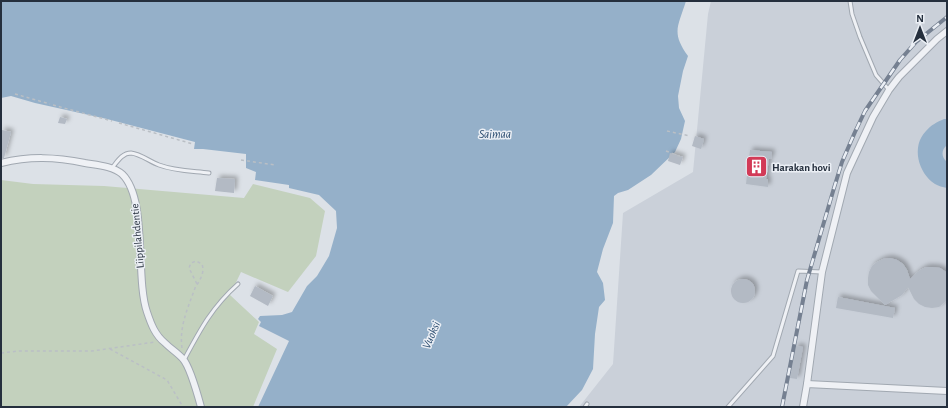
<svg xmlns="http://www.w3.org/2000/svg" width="948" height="408" font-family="'Alegreya Sans',sans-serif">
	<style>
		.built { fill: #cad0d9 }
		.green { fill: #c3d1bd }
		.water { fill: #95b0c9 }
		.building { fill: #b3bac4; filter: url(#shadow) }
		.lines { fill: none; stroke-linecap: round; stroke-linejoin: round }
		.service-casing { stroke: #a1a8b1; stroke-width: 5 }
		.minor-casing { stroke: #a1a8b1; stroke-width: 8 }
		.path { stroke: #babfc5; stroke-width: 1.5; stroke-dasharray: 3 3; stroke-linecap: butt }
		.service { stroke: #eff1f5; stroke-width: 3 }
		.minor { stroke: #eff1f5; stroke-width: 6 }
		.rail-casing { stroke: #758091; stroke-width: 4 }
		.rail { stroke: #ebeff5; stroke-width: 2.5; stroke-dasharray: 8; stroke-linecap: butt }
		.labels { text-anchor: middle; stroke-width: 3; stroke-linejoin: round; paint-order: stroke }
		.poi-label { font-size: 11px; font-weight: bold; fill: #252f3d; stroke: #ebeff5; text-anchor: start }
		.street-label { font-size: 11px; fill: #252f3d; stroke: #ebeff5 }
		.water-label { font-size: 12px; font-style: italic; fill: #2e4f72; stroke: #ebeff5 }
	</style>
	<defs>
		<filter id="shadow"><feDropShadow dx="3" dy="-3" stdDeviation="2" flood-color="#0004"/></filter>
	</defs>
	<rect width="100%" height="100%" fill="#dce1e7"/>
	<path class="built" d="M 711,1 L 947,1 L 947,407 L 579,407 L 613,364 L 623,213 L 693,172 L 708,14 Z"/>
	<path class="green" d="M 1,180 L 33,184 L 104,186 L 244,198 L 253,184 L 310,198 L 325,211 L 316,256 L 288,292 L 241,272 L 230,295 L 259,322 L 254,334 L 277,349 L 253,407 L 1,407 Z"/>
	<g class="water">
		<path d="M 1,1 L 686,1 C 678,27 671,32 688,56 L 683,71 L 678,96 L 679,108 L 685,121 L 681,139 L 675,152 L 651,175 L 628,190 L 618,193 L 614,196 L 613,223 L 603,249 L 597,272 L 603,283 L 605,300 L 599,307 L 595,334 L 593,369 L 582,390 L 566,407 L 258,407 L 289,341 L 259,326 L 261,322 L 258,319 L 260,316 L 282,315 L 292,312 L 307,286 L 317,276 L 329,256 L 337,228 L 336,211 L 319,195 L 289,188 L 289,185 L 255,180 L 256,172 L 246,168 L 246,154 L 203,149 L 194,149 L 195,142 L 107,119 L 35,103 L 11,96 L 1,98 Z"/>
		<path d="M 944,119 L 947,119 L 947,145 C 941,150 941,157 947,162 L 947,188 C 943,187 938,186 935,184 C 918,173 911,146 926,131 C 931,125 937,122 944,119 Z"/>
	</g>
	<g class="building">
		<path d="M 60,117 L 67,119 L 65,124 L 58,123 Z"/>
		<path d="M 2,130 L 11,132 L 4,158 L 1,158 Z"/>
		<path d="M 695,136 L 704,139 L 701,149 L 692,146 Z"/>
		<path d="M 750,150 L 772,152 L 771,159 L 769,159 L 766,179 L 768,179 L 768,187 L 746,184 Z"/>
		<path d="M 670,153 L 683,157 L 680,165 L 668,161 Z"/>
		<path d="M 217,178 L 235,179 L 234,193 L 215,191 Z"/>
		<path d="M 890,258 L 897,260 L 903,264 L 907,270 L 910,279 L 920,270 L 926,267 L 933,267 L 940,268 L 946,272 L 947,274 L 947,300 L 939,307 L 932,308 L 925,307 L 919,304 L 914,299 L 908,287 L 902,295 L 885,305 L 871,291 L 868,285 L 868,278 L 869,272 L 872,266 L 877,262 L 883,259 Z"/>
		<circle cx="743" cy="291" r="12"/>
		<path d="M 255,286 L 273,296 L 268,306 L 250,296 Z"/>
		<path d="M 838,297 L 895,308 L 893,318 L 836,308 Z"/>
		<path d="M 796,346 L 803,347 L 797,379 L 790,378 Z"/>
	</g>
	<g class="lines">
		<defs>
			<g id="service">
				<path d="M 850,1 L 852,14 L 860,37 L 876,75 L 889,90"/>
				<path d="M 112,168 C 117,162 122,153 131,153 C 141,154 150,162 159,165 C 175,171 192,171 209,173"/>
				<path d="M 184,360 C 200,330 212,307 238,284"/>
				<path d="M 585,407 L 587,404"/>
				<path d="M 728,407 L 773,356 L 798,271 L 822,272"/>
			</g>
			<g id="minor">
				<path d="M 1,163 C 30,156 55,157 85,163 C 97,165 113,166 122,174 C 148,199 135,277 147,312 C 151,324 155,335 165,343 C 171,349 178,353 183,359 C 190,367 198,396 201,407"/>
				<path d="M 807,384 L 822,272 L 847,173 L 873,117 L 889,90 L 899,77 L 937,39 L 947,31"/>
				<path d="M 803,407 L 807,384 L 947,391"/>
			</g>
		</defs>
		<use href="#service" class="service-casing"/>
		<use href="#minor" class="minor-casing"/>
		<g class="path">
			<path d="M 15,94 L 50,104"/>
			<path d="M 53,105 L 112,121"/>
			<path d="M 119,123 L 193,144"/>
			<path d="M 667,131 L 690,136"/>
			<path d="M 666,151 L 682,157"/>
			<path d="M 241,160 L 275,165"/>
			<path d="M 182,348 C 179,326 188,308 195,288 C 200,280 205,273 202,264 L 196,261 L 191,263 L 189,268 L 197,284"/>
			<path d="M 110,349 L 167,380 L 183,407"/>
			<path d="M 1,353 L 19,351 L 92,351 L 155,342"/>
		</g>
		<use href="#service" class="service"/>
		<use href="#minor" class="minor"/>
		<defs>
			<path id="rail" d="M 782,407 L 807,280 L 834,188 L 842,162 L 855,132 L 865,111 L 900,60 L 916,42 L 947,17"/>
		</defs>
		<use href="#rail" class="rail-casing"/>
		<use href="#rail" class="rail"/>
	</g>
	<defs>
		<symbol id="building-square" viewBox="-11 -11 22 22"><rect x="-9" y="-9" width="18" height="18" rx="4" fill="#d23a57" stroke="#ebeff5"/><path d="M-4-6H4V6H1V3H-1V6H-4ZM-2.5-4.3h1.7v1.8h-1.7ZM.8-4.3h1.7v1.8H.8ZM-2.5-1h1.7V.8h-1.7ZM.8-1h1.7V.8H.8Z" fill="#fff"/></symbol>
	</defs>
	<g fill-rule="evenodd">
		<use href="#building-square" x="744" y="154" width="25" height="25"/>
	</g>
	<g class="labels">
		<g class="poi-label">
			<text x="772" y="171">Harakan hovi</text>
		</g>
		<g class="street-label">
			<text transform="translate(137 236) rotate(-95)" y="4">Liippilahdentie</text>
		</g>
		<g class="water-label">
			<text x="495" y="138">Saimaa</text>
			<text transform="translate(431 335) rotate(-67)" y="4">Vuoksi</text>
		</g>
	</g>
	<rect width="948" height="408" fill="none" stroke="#252f3d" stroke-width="4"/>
	<g transform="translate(920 28)" stroke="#ebeff5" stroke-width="3" paint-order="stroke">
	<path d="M0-3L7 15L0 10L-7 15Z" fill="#252f3d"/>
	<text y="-6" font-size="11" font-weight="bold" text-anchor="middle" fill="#252f3d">N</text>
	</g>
</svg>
